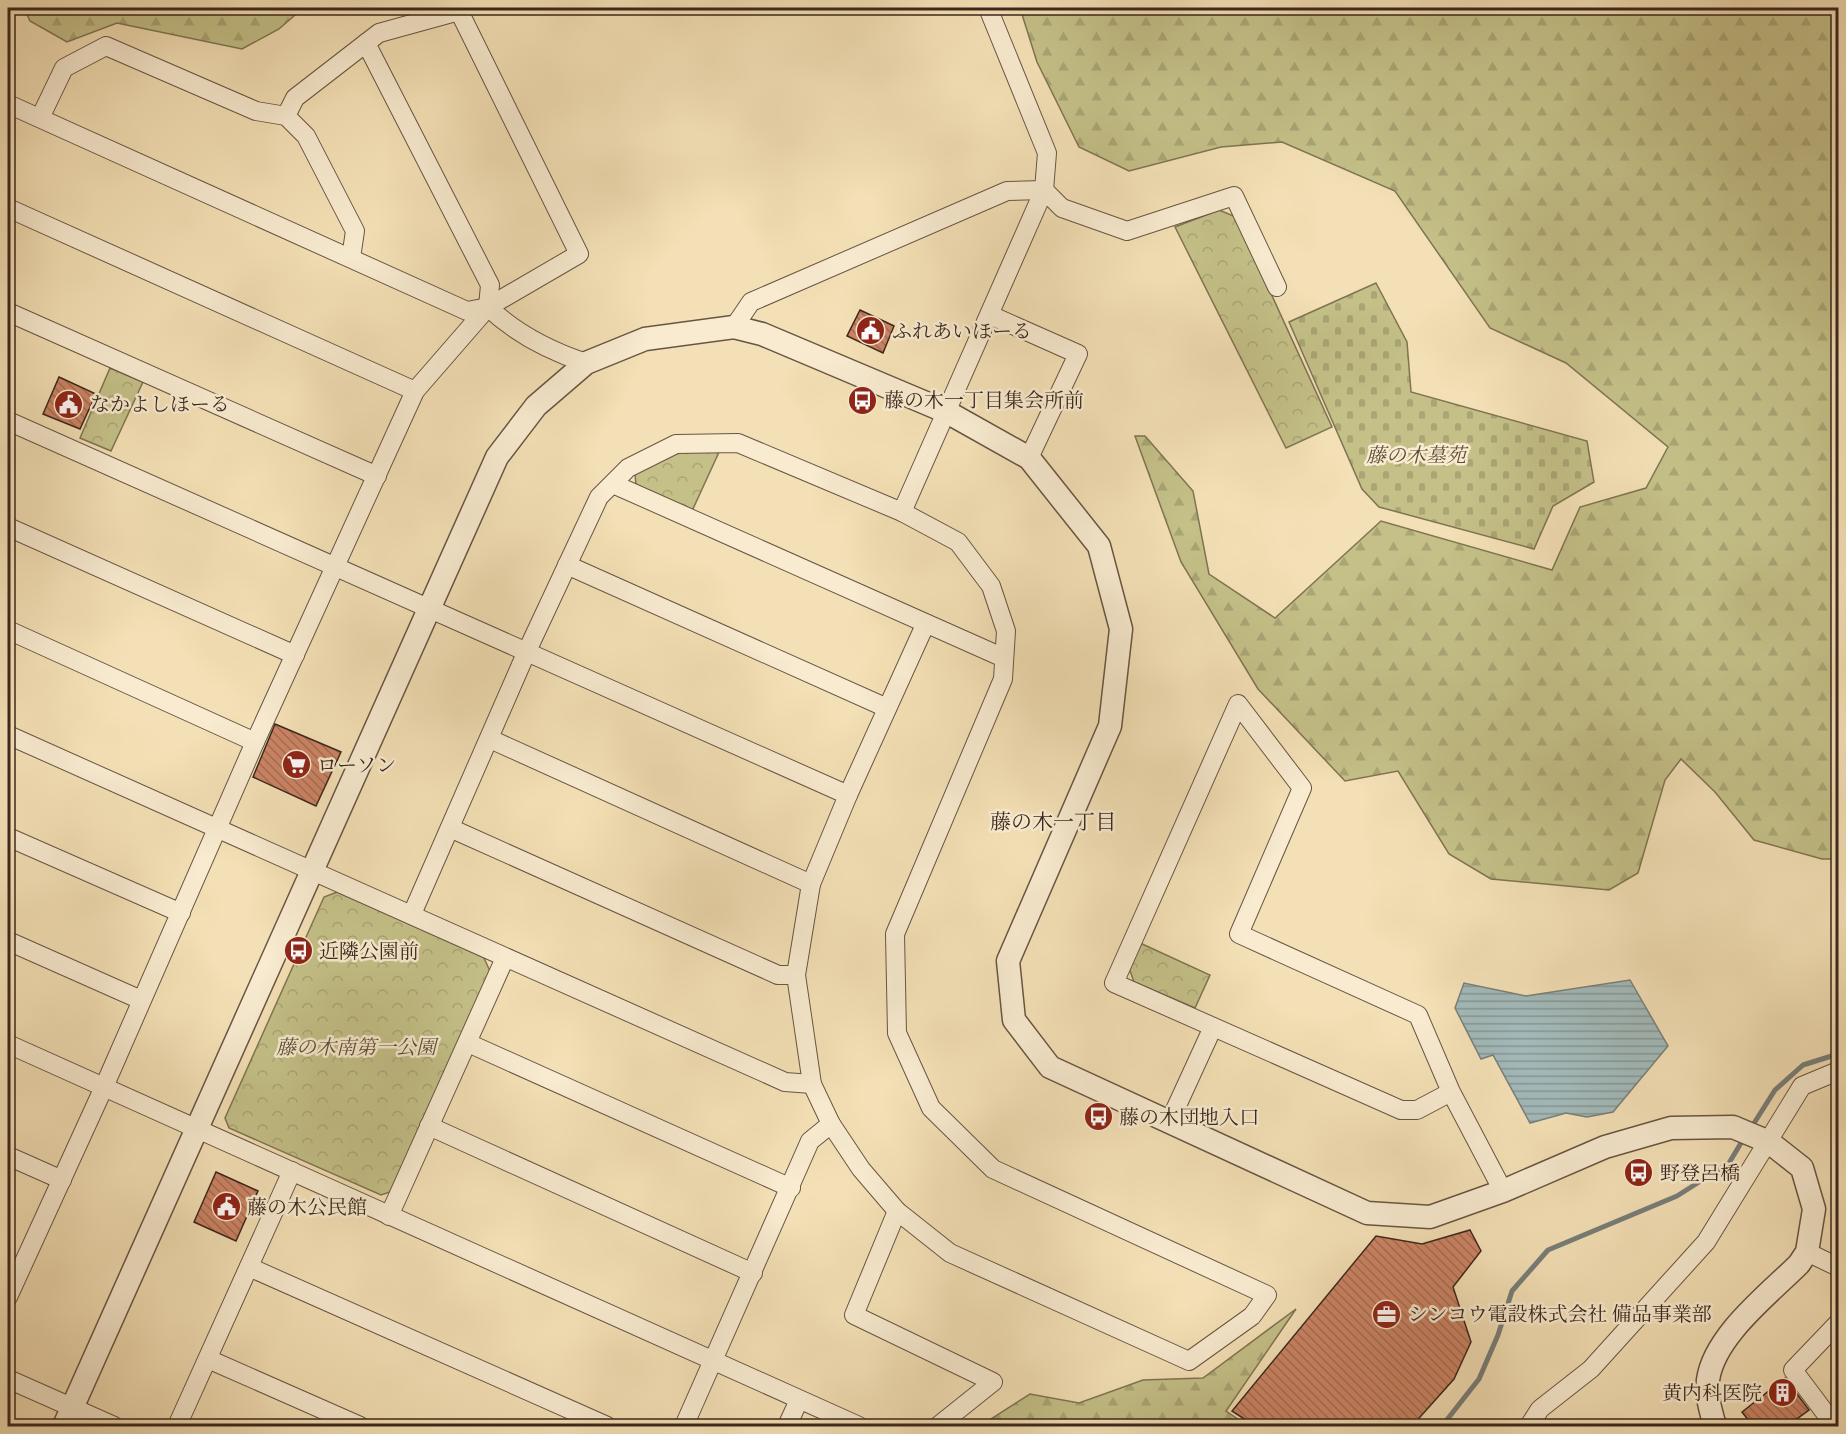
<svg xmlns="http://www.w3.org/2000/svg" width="1846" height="1434" font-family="'IM FELL French Canon','Noto Serif JP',serif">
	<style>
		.forest { fill: url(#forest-firs); stroke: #7f7452; stroke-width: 1.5 }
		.cemetery { fill: url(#cemetery-stones); stroke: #7f7452; stroke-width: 1.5 }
		.park { fill: url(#park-crowns); stroke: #7f7452; stroke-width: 1.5 }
		.water { fill: url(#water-rules); stroke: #787f7b; stroke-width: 1.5 }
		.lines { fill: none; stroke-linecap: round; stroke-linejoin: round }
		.stream { stroke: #787f7b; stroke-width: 5 }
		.building { fill: url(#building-back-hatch); stroke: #3a271d; stroke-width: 1.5 }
		.minor-casing { stroke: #685543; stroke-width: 20 }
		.tertiary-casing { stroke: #685543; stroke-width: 25 }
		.minor { stroke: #f8ebd0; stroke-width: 18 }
		.tertiary { stroke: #f8ebd0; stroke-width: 22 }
		.labels { text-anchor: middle; stroke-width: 5; stroke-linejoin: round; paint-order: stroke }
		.poi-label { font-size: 20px; fill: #3a271d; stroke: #f8ebd0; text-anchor: start }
		.park-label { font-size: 20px; font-style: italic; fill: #5c4d38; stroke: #f8ebd0 }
		.neighbourhood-label { font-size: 21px; fill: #3a271d; stroke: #f8ebd0 }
	</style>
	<defs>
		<pattern id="forest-firs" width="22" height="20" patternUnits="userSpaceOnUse" patternTransform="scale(1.5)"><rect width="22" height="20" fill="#c4c088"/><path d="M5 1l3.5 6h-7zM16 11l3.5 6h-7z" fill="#a9a575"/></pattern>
		<pattern id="cemetery-stones" width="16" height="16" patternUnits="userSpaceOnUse" patternTransform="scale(1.5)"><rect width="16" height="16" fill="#c4c088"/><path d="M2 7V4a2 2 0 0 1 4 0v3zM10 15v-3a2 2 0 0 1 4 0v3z" fill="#a9a575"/></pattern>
		<pattern id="park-crowns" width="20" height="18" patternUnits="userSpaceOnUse" patternTransform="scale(1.5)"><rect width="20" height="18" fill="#c4c088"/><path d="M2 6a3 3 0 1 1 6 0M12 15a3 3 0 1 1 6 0" fill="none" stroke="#a9a575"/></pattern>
		<pattern id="water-rules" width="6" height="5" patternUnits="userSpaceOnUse" patternTransform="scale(1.5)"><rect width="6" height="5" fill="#a2baba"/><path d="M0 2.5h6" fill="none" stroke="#859797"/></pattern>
		<pattern id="building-back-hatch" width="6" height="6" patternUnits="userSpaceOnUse" patternTransform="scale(1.5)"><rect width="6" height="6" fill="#cc8465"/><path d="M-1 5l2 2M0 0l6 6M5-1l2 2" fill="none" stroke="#a76c53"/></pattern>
	</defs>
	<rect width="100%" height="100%" fill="#f4e0b6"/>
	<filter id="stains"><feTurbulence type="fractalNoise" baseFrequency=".00333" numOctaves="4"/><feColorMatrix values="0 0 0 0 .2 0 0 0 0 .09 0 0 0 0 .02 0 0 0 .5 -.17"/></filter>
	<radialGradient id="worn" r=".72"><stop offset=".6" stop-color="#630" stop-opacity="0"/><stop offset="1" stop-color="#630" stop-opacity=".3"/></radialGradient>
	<g class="forest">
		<path d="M 24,8 L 303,8 L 279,29 L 242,49 L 117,23 L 67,42 L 30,21 Z"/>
		<path d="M 1020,8 L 1838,8 L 1838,859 L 1822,859 L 1754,840 L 1715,792 L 1681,759 L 1665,780 L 1638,873 L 1609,890 L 1491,879 L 1449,854 L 1398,771 L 1345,781 L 1258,689 L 1181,562 L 1135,436 L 1145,436 L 1193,491 L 1209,574 L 1275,618 L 1381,521 L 1552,570 L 1580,507 L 1646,488 L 1668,447 L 1566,363 L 1490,328 L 1395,191 L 1282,142 L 1221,147 L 1129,171 L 1079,147 L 1037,62 Z"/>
		<path d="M 1296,1309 L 1226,1411 L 1248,1426 L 980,1426 L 1030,1394 L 1079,1403 L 1143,1380 L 1203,1378 Z"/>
	</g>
	<path class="cemetery" d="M 1376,283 L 1407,342 L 1411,392 L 1587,441 L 1594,482 L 1553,506 L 1534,549 L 1379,507 L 1362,489 L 1289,322 Z"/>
	<g class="park">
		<path d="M 1219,210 L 1236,217 L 1332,427 L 1286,448 L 1175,227 Z"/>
		<path d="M 110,368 L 143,382 L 111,451 L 80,438 Z"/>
		<path d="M 720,450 L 692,511 L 636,486 L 635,473 L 680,452 Z"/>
		<path d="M 337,892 L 483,956 L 490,971 L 390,1192 L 381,1195 L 229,1128 L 225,1118 L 324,897 Z"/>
		<path d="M 1140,943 L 1210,975 L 1195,1008 L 1134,982 L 1129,968 Z"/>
	</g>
	<path class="water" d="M 1630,980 L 1668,1046 L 1613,1112 L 1587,1117 L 1566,1113 L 1530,1123 L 1493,1055 L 1481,1059 L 1455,1008 L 1464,983 L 1526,996 Z"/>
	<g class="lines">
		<g class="stream">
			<path d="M 1751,1128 L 1775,1090 L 1803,1065 L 1838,1054"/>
			<path d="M 1442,1426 L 1479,1379 L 1498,1335 L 1512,1291 L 1548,1250 L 1677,1196 L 1729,1163 L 1744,1138"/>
		</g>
	</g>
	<g class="building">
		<path d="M 860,310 L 894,326 L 883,353 L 847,336 Z"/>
		<path d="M 59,377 L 96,394 L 80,429 L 43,414 Z"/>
		<path d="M 275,724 L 341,752 L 316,806 L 253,777 Z"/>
		<path d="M 216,1172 L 258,1191 L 236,1241 L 194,1222 Z"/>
		<path d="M 1470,1230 L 1481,1251 L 1453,1287 L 1471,1342 L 1454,1379 L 1412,1426 L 1255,1426 L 1232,1411 L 1376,1236 L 1422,1244 Z"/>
		<path d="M 1785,1378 L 1809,1410 L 1787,1426 L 1753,1426 L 1742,1412 Z"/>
	</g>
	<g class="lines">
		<defs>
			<g id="minor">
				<path d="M 366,43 L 490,285 L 488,307"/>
				<path d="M 8,104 L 467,311 L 488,307 C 515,333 550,351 586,363"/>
				<path d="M 40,118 L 64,68 L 106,46 L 256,111 L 286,116 L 306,136 L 355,231 L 351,258"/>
				<path d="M 8,208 L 415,391"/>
				<path d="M 8,312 L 377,476"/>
				<path d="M 990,315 L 1078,354 L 1029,458"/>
				<path d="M 734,327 L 751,302 L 1007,191 L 1044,190 L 1062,208 L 1127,231 L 1234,196 L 1277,287"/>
				<path d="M 8,421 L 848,795"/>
				<path d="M 613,484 L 1004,658"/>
				<path d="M 902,512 L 1044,190 L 1047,153 L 988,8"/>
				<path d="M 8,527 L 295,655"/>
				<path d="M 567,565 L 887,708"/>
				<path d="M 8,630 L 255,742"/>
				<path d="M 8,735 L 785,1082 L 812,1084"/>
				<path d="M 490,739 L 811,884"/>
				<path d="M 450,828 L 778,975 L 796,975"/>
				<path d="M 8,837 L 181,913"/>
				<path d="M 412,914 L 527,651 L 599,497 L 628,468 L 676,444 L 738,443 L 902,512 L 958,542 L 991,586 L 1006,631 L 1003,679 L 895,934 L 897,1033 L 931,1108 L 993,1169 L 1267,1295 L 1252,1316 L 1189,1361 L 950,1253 L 897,1211 L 861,1169 L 831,1124 L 812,1084 L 796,975 L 811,884 L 848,795 L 925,625"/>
				<path d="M 8,941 L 141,1000"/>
				<path d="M 468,1043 L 791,1188"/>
				<path d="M 8,1044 L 859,1426"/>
				<path d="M 1451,1092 L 1417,1110 L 1401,1110 L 1114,983 L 1238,704 L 1302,788 L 1239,934 L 1418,1015 L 1451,1092 L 1503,1191"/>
				<path d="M 1169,1123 L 1213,1027"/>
				<path d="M 429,1126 L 753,1273"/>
				<path d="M 8,1156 L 62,1180"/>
				<path d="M 897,1211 L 854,1315 L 993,1382 L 938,1426"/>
				<path d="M 389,1216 L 505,958"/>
				<path d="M 1807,1252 L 1838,1267"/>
				<path d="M 249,1267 L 607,1426"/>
				<path d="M 8,1297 L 104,1087 L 255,742 L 415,391 L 488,307 L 579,254 L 459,11 L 379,33 L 295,98 L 286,116"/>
				<path d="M 208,1359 L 360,1426"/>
				<path d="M 8,1379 L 114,1426"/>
				<path d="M 177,1426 L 292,1171"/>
				<path d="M 684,1426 L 810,1141 L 831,1124"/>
				<path d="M 787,1426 L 799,1400"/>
				<path d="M 1529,1426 L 1540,1409 L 1591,1369 L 1706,1242 L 1802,1086 L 1838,1071"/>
				<path d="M 1835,1426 L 1793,1370 L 1838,1323"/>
			</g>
			<path id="tertiary" d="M 64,1426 L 497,457 L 536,406 L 586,363 L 645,339 L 734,327 L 762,334 L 947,412 L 1029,458 L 1099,546 L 1121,629 L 1110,726 L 1008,961 L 1014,1020 L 1050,1067 L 1367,1213 L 1430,1217 L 1503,1191 L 1605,1147 L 1671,1128 L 1733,1127 L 1769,1142 L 1802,1168 L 1814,1209 L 1807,1252 L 1799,1264 C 1769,1294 1714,1336 1708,1380 C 1706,1396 1711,1412 1715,1426"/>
		</defs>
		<use href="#minor" class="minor-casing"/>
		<use href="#tertiary" class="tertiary-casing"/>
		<use href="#minor" class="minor"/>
		<use href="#tertiary" class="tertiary"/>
	</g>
	<defs>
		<symbol id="civic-disc" viewBox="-11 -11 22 22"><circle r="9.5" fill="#8f2418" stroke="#f8ebd0"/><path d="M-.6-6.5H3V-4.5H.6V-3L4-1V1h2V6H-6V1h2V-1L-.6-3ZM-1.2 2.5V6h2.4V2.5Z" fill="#fff"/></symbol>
		<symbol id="bus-disc" viewBox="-11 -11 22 22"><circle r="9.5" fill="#8f2418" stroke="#f8ebd0"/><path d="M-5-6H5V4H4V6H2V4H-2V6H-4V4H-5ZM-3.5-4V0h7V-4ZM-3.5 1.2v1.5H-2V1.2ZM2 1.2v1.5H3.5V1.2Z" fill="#fff"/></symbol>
		<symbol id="supermarket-disc" viewBox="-11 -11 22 22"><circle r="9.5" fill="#8f2418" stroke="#f8ebd0"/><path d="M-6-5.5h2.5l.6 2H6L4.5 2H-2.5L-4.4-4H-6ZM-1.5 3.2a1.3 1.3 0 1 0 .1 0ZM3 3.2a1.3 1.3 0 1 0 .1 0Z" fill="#fff"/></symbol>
		<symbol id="office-disc" viewBox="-11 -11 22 22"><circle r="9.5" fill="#8f2418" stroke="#f8ebd0"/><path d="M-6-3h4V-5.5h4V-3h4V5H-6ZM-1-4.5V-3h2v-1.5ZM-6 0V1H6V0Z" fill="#fff"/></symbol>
		<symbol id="building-disc" viewBox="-11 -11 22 22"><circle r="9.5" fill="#8f2418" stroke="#f8ebd0"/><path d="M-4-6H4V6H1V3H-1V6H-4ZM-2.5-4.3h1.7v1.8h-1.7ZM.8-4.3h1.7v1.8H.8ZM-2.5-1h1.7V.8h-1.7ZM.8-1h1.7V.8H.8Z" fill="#fff"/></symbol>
	</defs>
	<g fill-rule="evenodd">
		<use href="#civic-disc" x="854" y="314" width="33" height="33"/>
		<use href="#bus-disc" x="846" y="384" width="33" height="33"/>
		<use href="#civic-disc" x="52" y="388" width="33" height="33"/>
		<use href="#supermarket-disc" x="280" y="748" width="33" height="33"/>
		<use href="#bus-disc" x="282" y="934" width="33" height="33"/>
		<use href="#bus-disc" x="1082" y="1100" width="33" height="33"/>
		<use href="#bus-disc" x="1622" y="1156" width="33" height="33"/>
		<use href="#civic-disc" x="210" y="1190" width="33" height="33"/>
		<use href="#office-disc" x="1370" y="1298" width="33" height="33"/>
		<use href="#building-disc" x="1766" y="1376" width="33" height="33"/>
	</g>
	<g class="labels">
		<g class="poi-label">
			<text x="892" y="338">ふれあいほーる</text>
			<text x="884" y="407">藤の木一丁目集会所前</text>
			<text x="90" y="411">なかよしほーる</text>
			<text x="317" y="772">ローソン</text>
			<text x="319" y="958">近隣公園前</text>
			<text x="1119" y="1124">藤の木団地入口</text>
			<text x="1660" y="1180">野登呂橋</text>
			<text x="247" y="1214">藤の木公民館</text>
			<text x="1408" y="1321">シンコウ電設株式会社 備品事業部</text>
			<text x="1762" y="1400" text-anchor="end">黄内科医院</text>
		</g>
		<g class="park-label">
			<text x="1416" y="462">藤の木墓苑</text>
			<text x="356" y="1054">藤の木南第一公園</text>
		</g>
		<g class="neighbourhood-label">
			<text x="1053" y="829">藤の木一丁目</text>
		</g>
	</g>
	<rect width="1846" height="1434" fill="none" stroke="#f4e0b6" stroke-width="30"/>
	<rect x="9" y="9" width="1828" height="1416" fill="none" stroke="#3a271d" stroke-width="3"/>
	<rect x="15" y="15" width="1816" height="1404" fill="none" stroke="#3a271d" stroke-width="1.5"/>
	<rect width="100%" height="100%" filter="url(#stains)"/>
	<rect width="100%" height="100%" fill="url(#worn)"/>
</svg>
